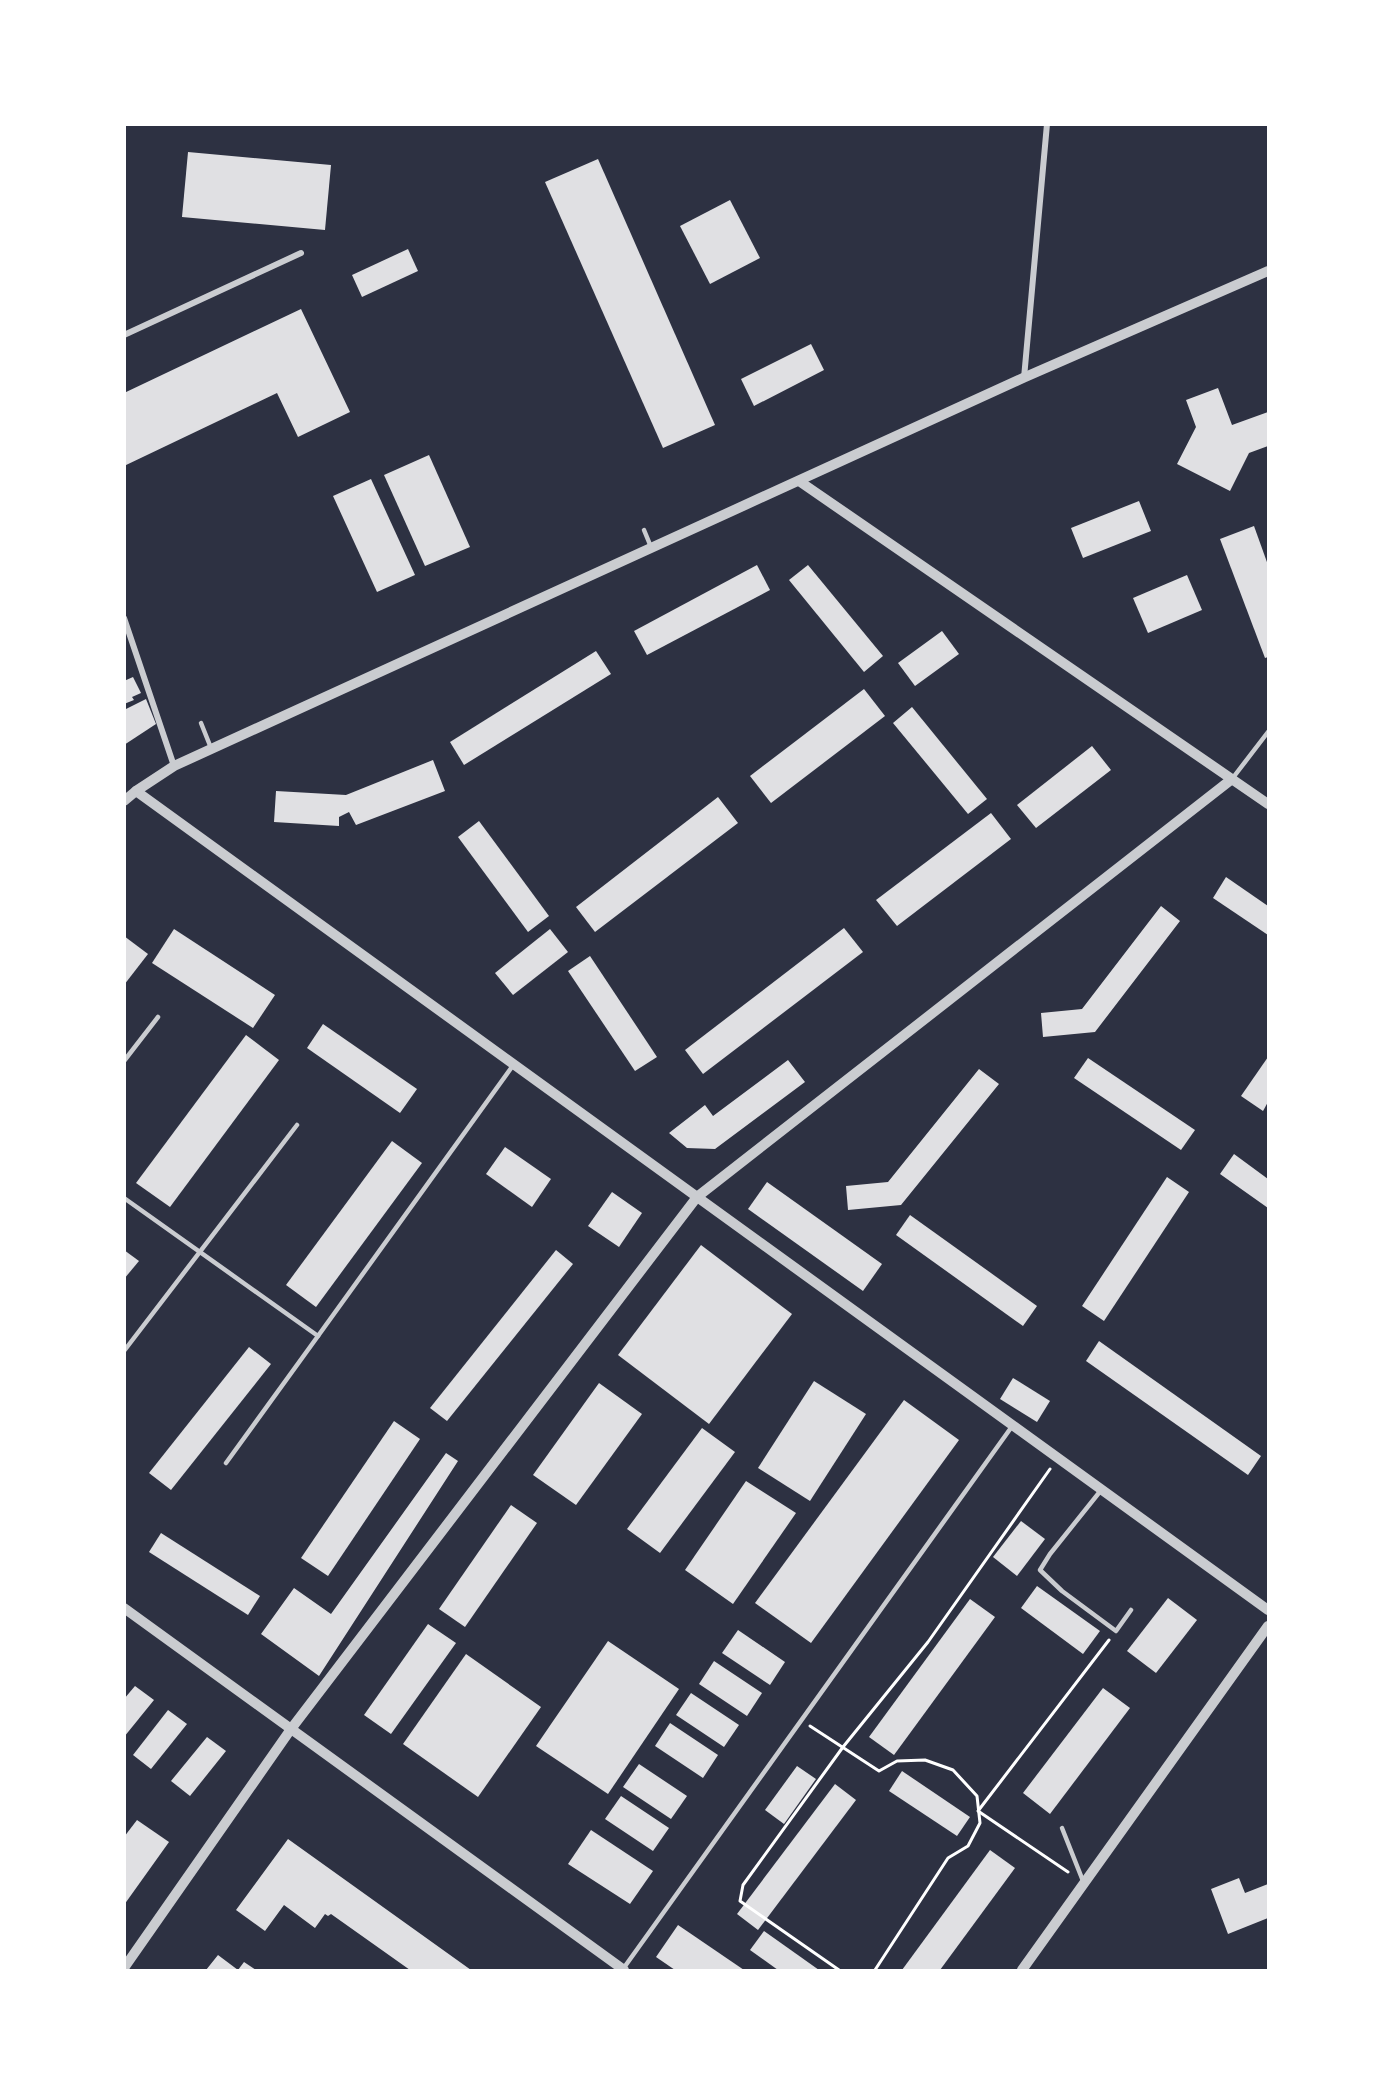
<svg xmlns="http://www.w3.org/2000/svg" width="1393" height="2095" font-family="'IBM Plex Sans',sans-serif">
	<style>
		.building { fill: #e0e0e3 }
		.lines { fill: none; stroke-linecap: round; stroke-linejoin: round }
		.path { stroke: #fff; stroke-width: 3 }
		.service { stroke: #caccd0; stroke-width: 4.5 }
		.minor { stroke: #caccd0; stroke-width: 6 }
		.tertiary { stroke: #caccd0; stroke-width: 10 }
	</style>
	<rect width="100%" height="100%" fill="#2d3142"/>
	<g class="building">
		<path d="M 188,152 L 331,165 L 325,230 L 182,217 Z"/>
		<path d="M 598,159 L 715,425 L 663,448 L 545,182 Z"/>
		<path d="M 730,200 L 760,258 L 710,284 L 680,226 Z"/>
		<path d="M 408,249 L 418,271 L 362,297 L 352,275 Z"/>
		<path d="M 301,309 L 350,412 L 298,437 L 277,393 L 124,466 L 124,393 Z"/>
		<path d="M 811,344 L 824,370 L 754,406 L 741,379 Z"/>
		<path d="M 1218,388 L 1232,425 L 1268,412 L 1268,446 L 1249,453 L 1230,491 L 1177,464 L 1196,427 L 1186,400 Z"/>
		<path d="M 429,455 L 470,547 L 425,566 L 384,475 Z"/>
		<path d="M 371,479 L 415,575 L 377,592 L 333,496 Z"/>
		<path d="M 1139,501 L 1151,531 L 1083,558 L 1071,528 Z"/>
		<path d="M 1254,526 L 1268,565 L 1268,657 L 1265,658 L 1220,539 Z"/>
		<path d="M 757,565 L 770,590 L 647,655 L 634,631 Z"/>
		<path d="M 808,565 L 883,656 L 864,672 L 789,580 Z"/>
		<path d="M 1187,575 L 1202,610 L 1148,633 L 1133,598 Z"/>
		<path d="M 942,631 L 959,654 L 915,686 L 898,663 Z"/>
		<path d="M 596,651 L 611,674 L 464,765 L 450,742 Z"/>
		<path d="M 133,677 L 141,693 L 132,697 L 134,700 L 124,704 L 124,681 Z"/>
		<path d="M 864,689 L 885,716 L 771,803 L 750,776 Z"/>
		<path d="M 146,699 L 156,724 L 124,745 L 124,710 Z"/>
		<path d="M 912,707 L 987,799 L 968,814 L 893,723 Z"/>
		<path d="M 1092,746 L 1111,770 L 1036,828 L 1017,805 Z"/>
		<path d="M 433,760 L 445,791 L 356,825 L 349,812 L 339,817 L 339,826 L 274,822 L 276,791 L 346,795 Z"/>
		<path d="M 718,797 L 738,823 L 595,932 L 576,907 Z"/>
		<path d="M 991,813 L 1011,839 L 897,926 L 876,900 Z"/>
		<path d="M 479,821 L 549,916 L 528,932 L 458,837 Z"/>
		<path d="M 1226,877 L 1268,906 L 1268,935 L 1213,898 Z"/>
		<path d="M 1161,906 L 1180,921 L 1095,1032 L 1043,1037 L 1041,1013 L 1082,1009 Z"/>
		<path d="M 844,928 L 863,952 L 703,1074 L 685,1050 Z"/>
		<path d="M 174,929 L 275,995 L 253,1028 L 152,963 Z"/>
		<path d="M 550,929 L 568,952 L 513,995 L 495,973 Z"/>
		<path d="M 124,936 L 148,954 L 124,985 Z"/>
		<path d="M 590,956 L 657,1057 L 635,1071 L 568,971 Z"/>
		<path d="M 323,1024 L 417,1089 L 400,1113 L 307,1048 Z"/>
		<path d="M 246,1035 L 279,1060 L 170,1207 L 136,1183 Z"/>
		<path d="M 1268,1057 L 1268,1102 L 1263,1111 L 1241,1096 Z"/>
		<path d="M 1088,1058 L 1195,1130 L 1181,1150 L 1074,1078 Z"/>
		<path d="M 788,1060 L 805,1082 L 715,1149 L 687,1148 L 669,1133 L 705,1105 L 713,1116 Z"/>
		<path d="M 979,1069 L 999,1084 L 901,1205 L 848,1210 L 846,1186 L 888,1182 Z"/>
		<path d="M 392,1141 L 422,1163 L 316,1307 L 286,1285 Z"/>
		<path d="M 505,1147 L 551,1179 L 532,1207 L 486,1174 Z"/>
		<path d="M 1234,1154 L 1268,1179 L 1268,1208 L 1220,1174 Z"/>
		<path d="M 1167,1177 L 1189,1192 L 1104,1321 L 1082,1306 Z"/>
		<path d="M 767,1182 L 882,1264 L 863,1291 L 748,1209 Z"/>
		<path d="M 612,1192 L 642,1213 L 619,1247 L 588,1226 Z"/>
		<path d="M 910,1215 L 1037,1306 L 1023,1326 L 896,1235 Z"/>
		<path d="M 701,1245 L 792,1314 L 709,1424 L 618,1355 Z"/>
		<path d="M 124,1250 L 139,1261 L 124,1279 Z"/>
		<path d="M 556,1250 L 573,1264 L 447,1421 L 430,1408 Z"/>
		<path d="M 1099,1341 L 1261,1456 L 1248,1475 L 1086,1361 Z"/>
		<path d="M 249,1347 L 271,1364 L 171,1490 L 149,1473 Z"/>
		<path d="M 1013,1378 L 1050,1401 L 1037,1422 L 1000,1399 Z"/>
		<path d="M 814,1381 L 866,1414 L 810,1501 L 758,1468 Z"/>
		<path d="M 599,1383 L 642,1414 L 576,1505 L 533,1475 Z"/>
		<path d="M 904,1400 L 959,1440 L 811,1643 L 755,1603 Z"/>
		<path d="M 394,1421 L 420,1439 L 328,1576 L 301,1558 Z"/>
		<path d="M 702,1428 L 735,1452 L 660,1553 L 627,1529 Z"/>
		<path d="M 446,1453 L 458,1461 L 319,1676 L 261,1634 L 294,1588 L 331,1614 Z"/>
		<path d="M 746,1481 L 796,1513 L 733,1604 L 685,1570 Z"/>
		<path d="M 511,1505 L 537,1523 L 465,1627 L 439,1609 Z"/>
		<path d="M 1021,1521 L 1045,1539 L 1017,1576 L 993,1557 Z"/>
		<path d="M 161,1533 L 260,1596 L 248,1615 L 149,1552 Z"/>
		<path d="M 1037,1586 L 1100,1631 L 1083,1654 L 1021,1608 Z"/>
		<path d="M 1168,1598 L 1197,1620 L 1156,1673 L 1127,1651 Z"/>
		<path d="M 970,1599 L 995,1617 L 894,1755 L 869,1737 Z"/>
		<path d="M 428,1624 L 456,1643 L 391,1734 L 364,1715 Z"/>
		<path d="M 738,1630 L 785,1662 L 770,1685 L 722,1653 Z"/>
		<path d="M 608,1641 L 679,1689 L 608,1794 L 536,1746 Z"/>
		<path d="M 466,1654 L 541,1707 L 478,1797 L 403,1744 Z"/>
		<path d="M 714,1661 L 762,1693 L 747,1716 L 699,1684 Z"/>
		<path d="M 135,1686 L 154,1700 L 124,1737 L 124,1699 Z"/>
		<path d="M 1103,1688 L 1130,1708 L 1050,1814 L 1023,1793 Z"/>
		<path d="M 691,1693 L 739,1725 L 724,1747 L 676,1715 Z"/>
		<path d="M 168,1710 L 187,1724 L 151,1769 L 133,1755 Z"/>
		<path d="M 670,1723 L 718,1755 L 703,1778 L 655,1746 Z"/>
		<path d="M 207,1737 L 226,1751 L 190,1796 L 171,1781 Z"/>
		<path d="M 639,1764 L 687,1796 L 671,1819 L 623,1787 Z"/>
		<path d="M 797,1766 L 816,1779 L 784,1824 L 765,1810 Z"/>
		<path d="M 902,1771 L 970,1817 L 957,1836 L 889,1791 Z"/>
		<path d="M 835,1784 L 856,1800 L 758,1930 L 737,1914 Z"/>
		<path d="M 621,1796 L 669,1828 L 653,1851 L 605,1819 Z"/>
		<path d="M 137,1820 L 169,1842 L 124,1905 L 124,1837 Z"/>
		<path d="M 591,1830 L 653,1871 L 630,1904 L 568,1864 Z"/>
		<path d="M 288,1839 L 471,1970 L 410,1970 L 331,1914 L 328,1916 L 325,1914 L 315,1928 L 284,1905 L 265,1931 L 236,1910 Z"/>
		<path d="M 990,1850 L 1015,1868 L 940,1970 L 902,1970 Z"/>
		<path d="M 1239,1878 L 1245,1893 L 1268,1884 L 1268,1918 L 1228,1934 L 1211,1889 Z"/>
		<path d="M 678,1925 L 744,1970 L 675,1970 L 656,1957 Z"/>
		<path d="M 764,1931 L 819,1970 L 778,1970 L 750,1950 Z"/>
		<path d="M 218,1955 L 238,1970 L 244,1962 L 256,1970 L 206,1970 Z"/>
	</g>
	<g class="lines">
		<g class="path">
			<path d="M 810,1726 L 879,1771 L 897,1761 L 925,1760 L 953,1770 L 977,1796 L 980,1823 L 968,1846 L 948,1858 L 875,1970"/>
			<path d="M 1068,1872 L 978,1811 L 1109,1640"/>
			<path d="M 839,1970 L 740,1901 L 743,1885 L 843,1747 L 928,1642 L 1050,1469"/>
		</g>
		<g class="service">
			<path d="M 644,530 L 651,547"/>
			<path d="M 201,723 L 211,748"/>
			<path d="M 1232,779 L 1268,732"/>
			<path d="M 124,1061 L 158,1017"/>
			<path d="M 124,1198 L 318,1336 L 514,1064"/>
			<path d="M 124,1351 L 297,1125"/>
			<path d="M 226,1463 L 318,1336"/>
			<path d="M 1102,1489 L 1050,1554 L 1040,1570 L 1062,1591 L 1116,1631 L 1131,1610"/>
			<path d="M 1062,1828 L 1083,1881"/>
			<path d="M 623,1969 L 1013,1425"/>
		</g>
		<g class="minor">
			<path d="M 124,335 L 301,253"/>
			<path d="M 1024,378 L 1047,124"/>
			<path d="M 124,618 L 174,766"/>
		</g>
		<g class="tertiary">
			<path d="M 799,481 L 1268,804"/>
			<path d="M 136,791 L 1268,1610"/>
			<path d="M 124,801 L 136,791 L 174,766 L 1023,378 L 1268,271"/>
			<path d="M 124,1608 L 624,1970"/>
			<path d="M 124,1968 L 291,1729 L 697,1197 L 1232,779"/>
			<path d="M 1022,1970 L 1268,1626"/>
		</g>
	</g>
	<rect width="1393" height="2095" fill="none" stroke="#ffffff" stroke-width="252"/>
</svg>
